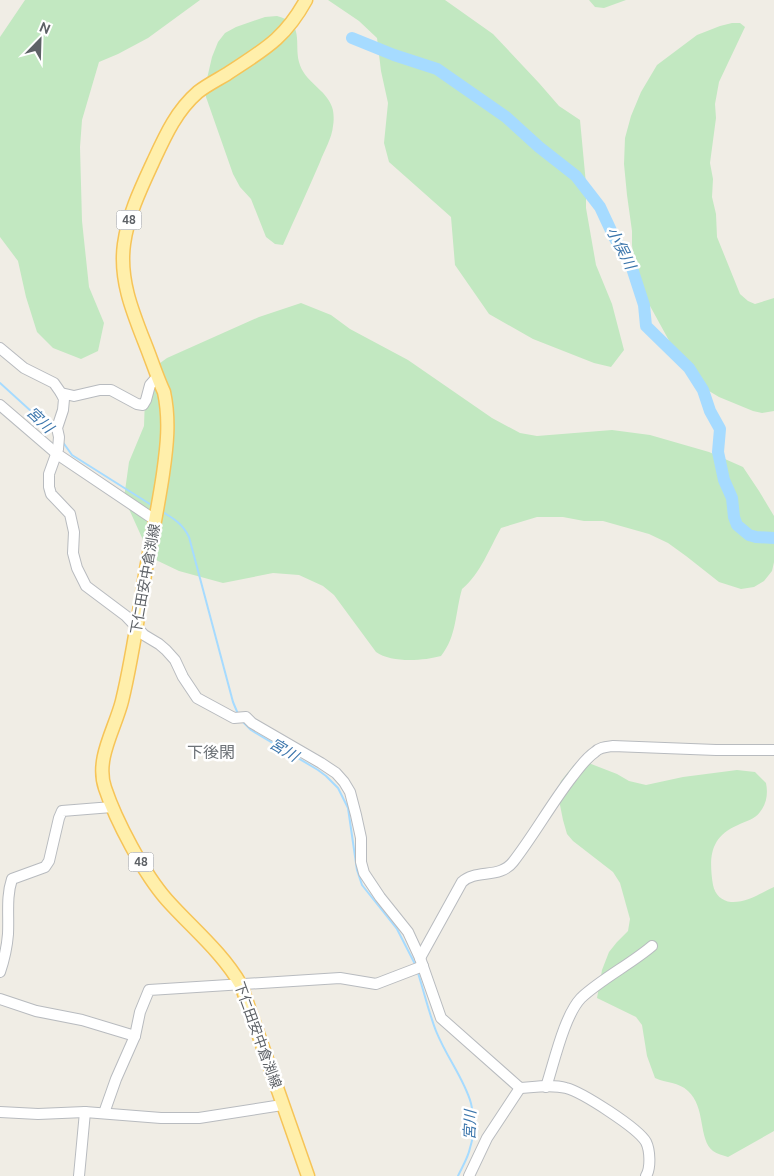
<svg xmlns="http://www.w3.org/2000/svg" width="774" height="1176" font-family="Ubuntu,'Noto Sans JP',sans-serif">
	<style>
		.green { fill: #c2e8c1 }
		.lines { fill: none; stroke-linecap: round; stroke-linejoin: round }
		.stream { stroke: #a6dbff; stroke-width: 2 }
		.river { stroke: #a6dbff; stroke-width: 12 }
		.minor-casing { stroke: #b8bbbf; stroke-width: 12 }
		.major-casing { stroke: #f6c458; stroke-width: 15 }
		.minor { stroke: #fff; stroke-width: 10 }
		.major { stroke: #ffefab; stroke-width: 12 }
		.labels { text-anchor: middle; stroke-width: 5; stroke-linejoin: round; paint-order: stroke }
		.shield { fill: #fff; stroke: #8e9094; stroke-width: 1 }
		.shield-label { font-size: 12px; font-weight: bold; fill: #5d6166 }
		.street-label { font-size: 14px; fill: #5d6166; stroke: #fff }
		.water-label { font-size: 15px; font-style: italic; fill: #3c76ac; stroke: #fff }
		.quarter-label { font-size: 16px; fill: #6e7378; stroke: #fff }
	</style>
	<rect width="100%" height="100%" fill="#f0ede5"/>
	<g class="green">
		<path d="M 25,0 L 200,0 L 148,38 L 118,54 L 99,62 L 82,120 L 80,147 L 82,221 L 89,287 L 104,323 L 98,351 L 81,359 L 53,348 L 37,332 L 26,297 L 18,261 L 0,237 L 0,37 Z"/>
		<path d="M 328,0 L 445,0 L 493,34 L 539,83 L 559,106 L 580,120 L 586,184 L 586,208 L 596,265 L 612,304 L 624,350 L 611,367 L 594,363 L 533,339 L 489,314 L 455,265 L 451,217 L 389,162 L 384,143 L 388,103 L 381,71 L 377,38 L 359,21 Z"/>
		<path d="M 589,0 L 626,0 L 604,8 L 595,7 Z"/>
		<path d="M 277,16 C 305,23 294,43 299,62 C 304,82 326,89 332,107 C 334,112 334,121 333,126 C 332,138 324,151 320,162 C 308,190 295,218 283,245 L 275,244 L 266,237 L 251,199 L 240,187 L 233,174 L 206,97 L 206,83 L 212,57 L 218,42 L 225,33 L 236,27 L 265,17 Z"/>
		<path d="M 732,23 L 740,23 L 745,27 L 719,82 L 715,104 L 716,118 L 710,163 L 713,179 L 712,197 L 716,214 L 717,237 L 740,294 L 748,301 L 755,304 L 774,298 L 774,411 L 762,413 L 753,411 L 719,397 L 704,388 L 691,373 L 672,346 L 644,295 L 634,260 L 632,245 L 632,231 L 627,195 L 624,164 L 625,138 L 631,116 L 641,92 L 657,65 L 697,35 L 720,26 Z"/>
		<path d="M 301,303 L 331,315 L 350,329 L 408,360 L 492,418 L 520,433 L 537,436 L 612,430 L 650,435 L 709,452 L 743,467 L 759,491 L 774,516 L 774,562 L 772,571 L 764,581 L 754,587 L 741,589 L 719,582 L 686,556 L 668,543 L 649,534 L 603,521 L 584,521 L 563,517 L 537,517 L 501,528 C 489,549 481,573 462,589 C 455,613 457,636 441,656 C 423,661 391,663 376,652 L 334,595 L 323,586 L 299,575 L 273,573 L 223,583 L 179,571 L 156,560 L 148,551 L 124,498 L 129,462 L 144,426 L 145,397 L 148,381 L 156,366 L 167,358 L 259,317 Z"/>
		<path d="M 586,762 L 617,774 L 629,781 L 646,785 L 683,777 L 737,770 L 755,772 L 766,783 C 768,793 767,803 760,812 C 755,819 746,821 738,825 C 709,837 709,859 713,885 C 715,895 722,901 731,902 C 746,903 761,893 774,887 L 774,1131 L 728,1157 C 723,1155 717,1154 713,1151 C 698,1139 706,1107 688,1091 C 679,1082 666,1083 655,1078 L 647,1056 L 642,1025 L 636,1017 L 597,998 L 602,970 L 609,952 L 617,942 L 628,931 L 630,919 L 620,883 L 613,872 L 573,841 L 567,834 L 563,820 L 557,790 L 561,781 L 574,765 Z"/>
	</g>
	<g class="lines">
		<g class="stream">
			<path d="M 0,383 L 54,432"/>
			<path d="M 62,441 L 72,455 L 153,506"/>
			<path d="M 161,511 C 173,518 183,524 189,537 L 233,702 L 238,714"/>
			<path d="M 243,722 L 251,730 L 318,770 L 326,776 L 338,788 L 348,808 L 357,870 L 362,885 L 397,929 L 416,966"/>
			<path d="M 418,973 C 424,992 429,1013 436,1031 C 453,1073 485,1100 470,1148 C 468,1158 462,1167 458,1176"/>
		</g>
		<path class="river" d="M 352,38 L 394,55 L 437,69 L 506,117 L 539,147 L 576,176 L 600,207 L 614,237 L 631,265 L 644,305 L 646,326 L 689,368 L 703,390 L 710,411 L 720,429 L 718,452 L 724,480 L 732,498 L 734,517 L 737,525 L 749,535 L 756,537 L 774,538"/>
		<defs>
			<g id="minor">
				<path d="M 0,348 L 24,368 L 54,383 L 61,393 L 74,396 L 100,390 L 111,390 L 137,404 L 143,405 L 146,400 L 150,385 L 157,377"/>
				<path d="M 61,393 L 64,399 L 63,410 L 57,428 L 59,437 L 58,449 L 49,474 L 49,487 L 51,494 L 70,514 L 74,532 L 73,553 L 77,568 L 86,586 L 126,616 L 144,635 L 159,644 L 166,650 L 175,660 L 183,677 L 197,698 L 234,718 L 246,717 L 252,723 L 321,763 L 336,773 L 344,782 L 350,792 L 356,815 L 361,838 L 361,862 L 364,873 L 380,897 L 408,932 L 420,958 L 441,1018 L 520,1088 C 535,1087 552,1084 566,1088 C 582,1092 638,1128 646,1142 C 650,1150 651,1168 646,1176"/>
				<path d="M 0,405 L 57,454 L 155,520"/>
				<path d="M 420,958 L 462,882 C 476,869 500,879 513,862 C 534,835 551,804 572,777 C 579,768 586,758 595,752 C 600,747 606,747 613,746 L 716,750 L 774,750"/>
				<path d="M 0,972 C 4,960 7,947 8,934 C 9,915 6,897 12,879 L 45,867 L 49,861 L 59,818 L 62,811 L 112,807"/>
				<path d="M 0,999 L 36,1011 L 82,1020 L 135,1036"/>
				<path d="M 546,1087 C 554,1063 564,1016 581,998 C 601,979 631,964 652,946"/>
				<path d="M 0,1112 L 38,1114 L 85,1112 L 161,1118 L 199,1118 L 282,1105"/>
				<path d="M 104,1113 L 116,1079 L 135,1036 L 140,1012 L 149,990 L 340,978 L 376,984 L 423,966"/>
				<path d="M 79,1176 L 85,1112"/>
				<path d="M 469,1176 L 487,1138 L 520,1088"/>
			</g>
			<path id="major" d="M 306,0 C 284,40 263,50 227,74 C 217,80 207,85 198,92 C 176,111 165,136 153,162 C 141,188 128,215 124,244 C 119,280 133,313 146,346 C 152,361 157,377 164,392 C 170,420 167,446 163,474 C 158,508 151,541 145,575 C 138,617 132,660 122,701 C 115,729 95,759 105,788 C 116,821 144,874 167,900 C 192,928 222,952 241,985 L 308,1176"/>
		</defs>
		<use href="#minor" class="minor-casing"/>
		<use href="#major" class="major-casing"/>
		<use href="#minor" class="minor"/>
		<use href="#major" class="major"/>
	</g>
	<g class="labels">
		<g class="shield">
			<rect x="116.5" y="210.5" width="25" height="19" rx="4"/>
			<rect x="128.5" y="852.5" width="25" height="19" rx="4"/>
		</g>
		<g class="shield-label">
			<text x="129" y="224">48</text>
			<text x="141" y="866">48</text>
		</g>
		<g class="street-label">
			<text transform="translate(145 579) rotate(-80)" y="5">下仁田安中倉渕線</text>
			<text transform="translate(258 1035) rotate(70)" y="5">下仁田安中倉渕線</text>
		</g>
		<g class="water-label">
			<text transform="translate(621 248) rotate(63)" y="5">小俣川</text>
			<text transform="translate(40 420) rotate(44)" y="5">宮川</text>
			<text transform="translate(284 750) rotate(31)" y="5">宮川</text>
			<text transform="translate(470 1125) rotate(-88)" y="5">宮川</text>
		</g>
		<g class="quarter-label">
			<text x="211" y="758">下後閑</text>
		</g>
	</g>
	<g transform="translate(40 40) rotate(23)" stroke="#ffffff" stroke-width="4" paint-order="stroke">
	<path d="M0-4L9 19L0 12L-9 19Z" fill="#5d6166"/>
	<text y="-8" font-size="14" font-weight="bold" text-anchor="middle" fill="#5d6166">N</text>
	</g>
</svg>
